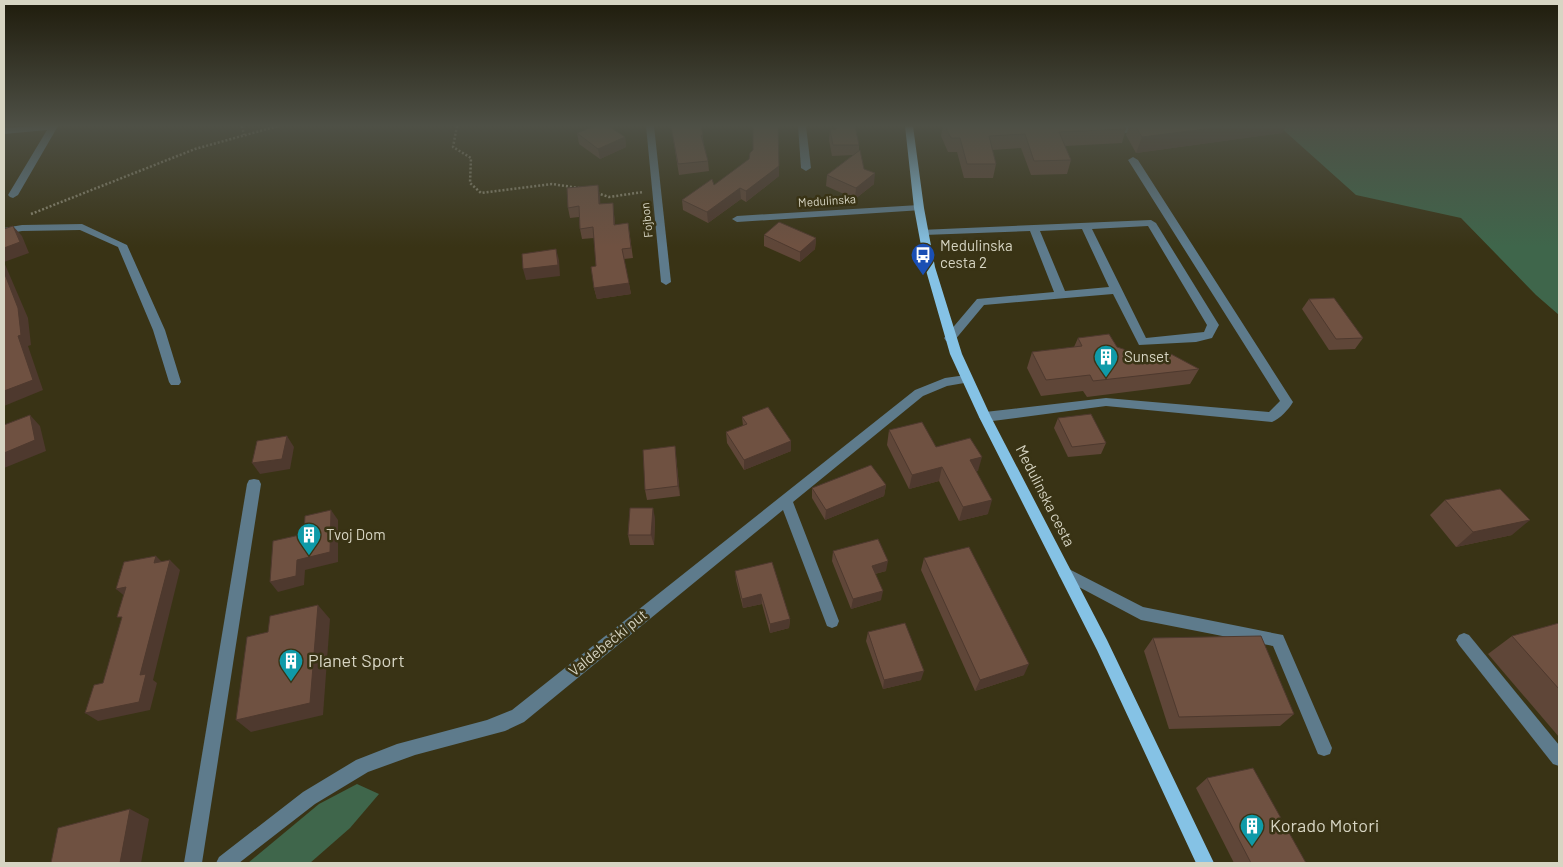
<svg xmlns="http://www.w3.org/2000/svg" width="1563" height="867" font-family="Barlow,sans-serif">
	<style>
		.green { fill: #3f664b }
		.lines { fill: none; stroke-linecap: round; stroke-linejoin: round }
		.path { stroke: #8e8a72; stroke-width: 2.5; stroke-dasharray: 2 2; stroke-linecap: butt }
		.minor { fill: #5e7b8c; fill-rule: evenodd }
		.major { fill: #85c2e5; fill-rule: evenodd }
		.wall { fill: #5f4638 }
		.shaded-wall { fill: #4e392e }
		.building { fill: #6f5141; stroke: #4e392e }
		.labels { text-anchor: middle; stroke-width: 5; stroke-linejoin: round; paint-order: stroke }
		.far-street-label { font-size: 12px; fill: #d7d5c3; stroke: #393315 }
		.poi-label { font-size: 15px; fill: #d7d5c3; stroke: #393315; text-anchor: start }
		.street-label { font-size: 15px; fill: #d7d5c3; stroke: #393315 }
		.near-poi-label { font-size: 18px; fill: #d7d5c3; stroke: #393315; text-anchor: start }
	</style>
	<rect width="100%" height="100%" fill="#393315"/>
	<g class="green">
		<path d="M 1279,126 L 1559,126 L 1559,315 L 1536,295 L 1461,218 L 1356,195 Z"/>
		<path d="M 357,784 L 379,794 L 350,828 L 310,863 L 248,863 L 319,804 Z"/>
	</g>
	<g class="lines">
		<g class="path">
			<path d="M 242,126 L 244,135"/>
			<path d="M 457,126 L 453,147 L 471,158 L 470,183 L 481,193 L 552,184 L 579,188"/>
			<path d="M 597,193 L 609,197 L 643,192"/>
			<path d="M 31,214 L 195,149 L 278,126"/>
		</g>
		<g class="minor">
			<path d="M 37,126 L 58,126 L 18,195 L 13,198 L 10,197 L 8,195 L 47,130 L 4,134 L 4,128 Z"/>
			<path d="M 646,126 L 654,126 L 671,282 L 666,285 L 661,282 Z"/>
			<path d="M 798,126 L 806,126 L 811,168 L 806,171 L 801,168 Z"/>
			<path d="M 1118,126 L 1162,126 L 1158,129 L 1124,133 L 1121,132 Z"/>
			<path d="M 1133,157 L 1138,160 L 1291,399 L 1293,402 C 1289,409 1280,419 1272,422 L 1106,406 L 985,422 L 981,420 L 979,417 L 981,414 L 985,412 L 1106,398 L 1269,412 L 1280,401 L 1128,160 Z"/>
			<path d="M 919,205 L 922,206 L 922,210 L 737,222 L 732,219 L 737,216 Z"/>
			<path d="M 1151,220 L 1156,223 L 1219,325 L 1212,338 L 1196,342 L 1139,345 L 1113,294 L 984,305 L 954,341 L 946,341 L 944,338 L 977,299 L 1054,292 L 1030,231 L 924,235 L 919,232 L 920,230 ZM 1148,226 L 1207,325 L 1204,332 L 1146,338 L 1092,229 ZM 1082,229 L 1109,287 L 1065,291 L 1040,231 Z"/>
			<path d="M 82,224 L 127,245 L 165,330 L 181,382 L 179,385 L 171,385 L 169,382 L 153,330 L 118,247 L 80,230 L 22,231 L 4,234 L 4,228 L 22,225 Z"/>
			<path d="M 966,375 L 970,376 L 972,379 L 970,382 L 947,386 L 923,396 L 793,502 L 839,621 L 837,626 L 832,628 L 827,626 L 783,510 L 524,722 L 505,731 L 415,755 L 368,772 L 315,804 L 239,863 L 216,863 L 219,857 L 303,792 L 356,760 L 397,744 L 487,720 L 512,710 L 915,390 L 945,378 Z"/>
			<path d="M 254,479 L 259,480 L 261,484 L 202,863 L 184,863 L 247,484 L 249,480 Z"/>
			<path d="M 1065,567 L 1143,607 L 1283,635 L 1332,748 L 1330,754 L 1324,756 L 1318,754 L 1273,646 L 1141,620 L 1060,577 L 1058,573 L 1060,569 Z"/>
			<path d="M 1464,633 L 1469,635 L 1559,745 L 1559,766 L 1553,764 L 1459,645 L 1456,640 L 1459,635 Z"/>
		</g>
		<path class="major" d="M 905,126 L 913,126 L 924,208 L 935,267 L 962,354 L 991,417 L 1107,640 L 1214,863 L 1196,863 L 1097,650 L 979,417 L 950,354 L 925,267 L 914,208 Z"/>
	</g>
	<g class="wall">
		<path d="M 671,126 L 701,126 L 704,145 L 708,161 L 709,171 L 679,175 Z"/>
		<path d="M 835,126 L 855,126 L 859,145 L 859,151 L 864,169 L 874,184 L 855,199 L 826,186 L 827,175 L 853,155 L 832,156 L 829,140 L 830,130 L 836,129 Z"/>
		<path d="M 943,126 L 1124,126 L 1126,129 L 1122,143 L 1065,146 L 1071,160 L 1067,174 L 1031,175 L 1021,148 L 992,150 L 996,164 L 993,178 L 964,178 L 957,152 L 948,152 L 941,136 Z"/>
		<path d="M 1129,126 L 1286,126 L 1282,133 L 1136,153 L 1126,135 Z"/>
		<path d="M 577,133 L 625,137 L 626,147 L 600,159 L 579,144 Z"/>
		<path d="M 779,176 L 746,202 L 741,199 L 708,223 L 683,210 L 682,200 L 714,185 Z"/>
		<path d="M 598,185 L 600,204 L 614,214 L 615,225 L 628,223 L 633,258 L 624,259 L 631,294 L 597,299 L 594,288 L 596,266 L 594,238 L 582,239 L 580,229 L 579,217 L 570,218 L 568,208 Z"/>
		<path d="M 764,235 L 816,238 L 815,249 L 800,262 L 764,246 Z"/>
		<path d="M 1309,299 L 1363,338 L 1355,349 L 1329,350 L 1302,309 Z"/>
		<path d="M 1078,338 L 1117,347 L 1147,357 L 1199,369 L 1190,384 L 1087,397 L 1083,391 L 1041,396 L 1027,368 L 1032,352 L 1074,347 Z"/>
		<path d="M 742,417 L 791,441 L 791,451 L 744,470 L 727,443 L 726,432 L 743,426 Z"/>
		<path d="M 1058,418 L 1106,443 L 1101,454 L 1068,457 L 1054,428 Z"/>
		<path d="M 889,430 L 978,471 L 976,471 L 988,514 L 959,521 L 939,481 L 909,489 L 887,445 Z"/>
		<path d="M 675,446 L 680,496 L 647,500 L 645,490 Z"/>
		<path d="M 886,485 L 884,496 L 825,520 L 812,498 L 812,488 Z"/>
		<path d="M 1445,500 L 1512,535 L 1456,547 L 1430,515 Z"/>
		<path d="M 655,518 L 654,545 L 630,545 L 628,535 Z"/>
		<path d="M 833,551 L 886,571 L 875,574 L 881,600 L 851,609 L 832,561 Z"/>
		<path d="M 924,558 L 1024,675 L 975,691 L 921,570 Z"/>
		<path d="M 735,571 L 790,619 L 789,628 L 770,633 L 762,604 L 743,608 L 736,580 Z"/>
		<path d="M 1559,623 L 1559,737 L 1488,654 L 1512,636 Z"/>
		<path d="M 868,632 L 921,680 L 883,689 L 866,641 Z"/>
		<path d="M 1153,638 L 1294,714 L 1280,726 L 1169,729 L 1144,651 Z"/>
		<path d="M 1207,778 L 1306,863 L 1234,863 L 1196,788 Z"/>
	</g>
	<g class="shaded-wall">
		<path d="M 1228,126 L 1286,126 L 1282,133 L 1136,153 L 1142,137 Z"/>
		<path d="M 625,137 L 626,147 L 600,159 L 598,149 Z"/>
		<path d="M 779,166 L 779,176 L 746,202 L 746,191 Z"/>
		<path d="M 875,173 L 874,184 L 855,199 L 856,188 Z"/>
		<path d="M 598,185 L 600,196 L 601,215 L 599,204 Z"/>
		<path d="M 740,188 L 741,199 L 708,223 L 707,212 Z"/>
		<path d="M 613,203 L 616,236 L 614,225 Z"/>
		<path d="M 13,226 L 22,236 L 29,253 L 4,262 L 28,318 L 31,345 L 28,346 L 43,390 L 4,406 L 4,248 Z"/>
		<path d="M 816,238 L 815,249 L 800,262 L 800,252 Z"/>
		<path d="M 556,249 L 559,260 L 560,276 L 526,280 L 523,269 Z"/>
		<path d="M 629,283 L 631,294 L 597,299 L 594,288 Z"/>
		<path d="M 30,415 L 40,426 L 46,451 L 4,468 L 4,453 Z"/>
		<path d="M 287,436 L 294,447 L 290,469 L 260,474 L 252,463 Z"/>
		<path d="M 791,441 L 791,451 L 744,470 L 744,460 Z"/>
		<path d="M 675,446 L 676,457 L 680,496 L 678,486 Z"/>
		<path d="M 982,457 L 978,471 L 966,474 L 970,460 Z"/>
		<path d="M 942,467 L 939,481 L 909,489 L 912,475 Z"/>
		<path d="M 886,485 L 884,496 L 825,520 L 826,510 Z"/>
		<path d="M 992,500 L 988,514 L 959,521 L 963,507 Z"/>
		<path d="M 653,508 L 655,518 L 654,545 L 651,535 Z"/>
		<path d="M 331,510 L 338,520 L 338,562 L 305,570 L 304,585 L 278,592 L 270,582 L 297,560 Z"/>
		<path d="M 1530,520 L 1512,535 L 1456,547 L 1473,532 Z"/>
		<path d="M 156,556 L 166,566 L 154,563 Z"/>
		<path d="M 170,560 L 180,570 L 153,680 L 157,683 L 150,710 L 98,721 L 85,713 L 140,675 Z"/>
		<path d="M 888,561 L 886,571 L 870,575 L 872,566 Z"/>
		<path d="M 126,587 L 127,598 L 116,589 Z"/>
		<path d="M 883,591 L 881,600 L 851,609 L 853,599 Z"/>
		<path d="M 761,594 L 762,604 L 743,608 L 742,599 Z"/>
		<path d="M 318,605 L 330,619 L 323,715 L 251,732 L 236,720 Z"/>
		<path d="M 790,619 L 789,628 L 770,633 L 770,624 Z"/>
		<path d="M 1029,664 L 1024,675 L 975,691 L 980,680 Z"/>
		<path d="M 924,671 L 921,680 L 883,689 L 884,680 Z"/>
		<path d="M 130,809 L 149,819 L 141,863 L 120,863 Z"/>
	</g>
	<g class="building">
		<path d="M 595,126 L 609,126 L 625,137 L 598,149 L 577,133 Z"/>
		<path d="M 671,126 L 701,126 L 703,135 L 701,135 L 708,161 L 678,164 Z"/>
		<path d="M 753,126 L 778,126 L 779,166 L 746,191 L 740,188 L 707,212 L 682,200 L 712,179 L 714,185 L 749,159 L 750,153 L 753,150 Z"/>
		<path d="M 837,126 L 855,126 L 859,145 L 833,145 L 830,130 L 837,129 Z"/>
		<path d="M 945,126 L 1124,126 L 1126,129 L 1059,132 L 1071,160 L 1034,161 L 1025,134 L 989,136 L 996,164 L 967,164 L 960,138 L 951,138 Z"/>
		<path d="M 1135,126 L 1228,126 L 1142,137 Z"/>
		<path d="M 860,150 L 864,169 L 875,173 L 856,188 L 827,175 Z"/>
		<path d="M 598,185 L 599,204 L 613,203 L 614,225 L 628,223 L 631,248 L 622,249 L 629,283 L 594,288 L 591,267 L 596,266 L 593,227 L 580,229 L 579,206 L 568,208 L 567,188 Z"/>
		<path d="M 779,222 L 816,238 L 800,252 L 764,235 Z"/>
		<path d="M 13,226 L 20,242 L 4,248 L 4,229 Z"/>
		<path d="M 556,249 L 558,265 L 523,269 L 522,254 Z"/>
		<path d="M 4,272 L 18,308 L 21,335 L 18,336 L 33,380 L 4,391 Z"/>
		<path d="M 1334,298 L 1363,338 L 1336,339 L 1309,299 Z"/>
		<path d="M 1109,334 L 1117,347 L 1147,357 L 1171,354 L 1199,369 L 1093,381 L 1090,375 L 1046,380 L 1032,352 L 1082,346 L 1078,338 Z"/>
		<path d="M 768,407 L 791,441 L 744,460 L 726,432 L 747,424 L 742,417 Z"/>
		<path d="M 1091,414 L 1106,443 L 1072,447 L 1058,418 Z"/>
		<path d="M 30,415 L 35,440 L 4,453 L 4,425 Z"/>
		<path d="M 922,422 L 936,447 L 970,438 L 982,457 L 970,460 L 992,500 L 963,507 L 942,467 L 912,475 L 889,430 Z"/>
		<path d="M 287,436 L 282,459 L 252,463 L 257,441 Z"/>
		<path d="M 675,446 L 678,486 L 645,490 L 643,450 Z"/>
		<path d="M 871,465 L 886,485 L 826,510 L 812,488 Z"/>
		<path d="M 1500,489 L 1530,520 L 1473,532 L 1445,500 Z"/>
		<path d="M 630,508 L 653,508 L 651,535 L 628,535 Z"/>
		<path d="M 331,510 L 330,552 L 297,560 L 296,576 L 270,582 L 273,541 L 304,534 L 305,516 Z"/>
		<path d="M 878,539 L 888,561 L 872,566 L 883,591 L 853,599 L 833,551 Z"/>
		<path d="M 969,547 L 1029,664 L 980,680 L 924,558 Z"/>
		<path d="M 156,556 L 154,563 L 170,560 L 140,675 L 146,674 L 139,702 L 85,713 L 94,685 L 103,683 L 122,617 L 117,617 L 126,587 L 116,589 L 124,562 Z"/>
		<path d="M 772,562 L 790,619 L 770,624 L 761,594 L 742,599 L 735,571 Z"/>
		<path d="M 318,605 L 310,703 L 236,720 L 247,637 L 268,632 L 270,616 Z"/>
		<path d="M 905,623 L 924,671 L 884,680 L 868,632 Z"/>
		<path d="M 1559,623 L 1559,689 L 1512,636 Z"/>
		<path d="M 1261,636 L 1294,714 L 1179,717 L 1153,638 Z"/>
		<path d="M 1253,768 L 1306,863 L 1251,863 L 1207,778 Z"/>
		<path d="M 130,809 L 120,863 L 51,863 L 58,828 Z"/>
	</g>
	<linearGradient id="sky" x2="0" y2="1"><stop stop-color="#1f1c0c"/><stop offset="0.51" stop-color="#4e5046"/><stop offset="1" stop-color="#4e5046" stop-opacity="0"/></linearGradient>
	<rect width="1563" height="247" fill="url(#sky)"/>
	<defs>
		<symbol id="bus-pin" viewBox="-11 -11 22 30"><path d="M0 17L-7.5 6A9.5 9.5 0 1 1 7.5 6Z" fill="#1a4fb4" stroke="#393315"/><path d="M-5-6H5V4H4V6H2V4H-2V6H-4V4H-5ZM-3.5-4V0h7V-4ZM-3.5 1.2v1.5H-2V1.2ZM2 1.2v1.5H3.5V1.2Z" fill="#fff"/></symbol>
		<symbol id="building-pin" viewBox="-11 -11 22 30"><path d="M0 17L-7.5 6A9.5 9.5 0 1 1 7.5 6Z" fill="#0f9aa8" stroke="#393315"/><path d="M-4-6H4V6H1V3H-1V6H-4ZM-2.5-4.3h1.7v1.8h-1.7ZM.8-4.3h1.7v1.8H.8ZM-2.5-1h1.7V.8h-1.7ZM.8-1h1.7V.8H.8Z" fill="#fff"/></symbol>
	</defs>
	<g fill-rule="evenodd">
		<use href="#bus-pin" x="909" y="241" width="28" height="38"/>
		<use href="#building-pin" x="1092" y="343" width="28" height="38"/>
		<use href="#building-pin" x="295" y="521" width="28" height="38"/>
		<use href="#building-pin" x="277" y="647" width="28" height="38"/>
		<use href="#building-pin" x="1238" y="812" width="28" height="38"/>
	</g>
	<g class="labels">
		<g class="far-street-label">
			<text transform="translate(827 201) rotate(-4)" y="4">Medulinska</text>
			<text transform="translate(647 220) rotate(-96)" y="4">Fojbon</text>
		</g>
		<g class="poi-label">
			<text x="940" y="251">Medulinska<tspan x="940" dy="17">cesta 2</tspan></text>
			<text x="1124" y="362">Sunset</text>
			<text x="326" y="540">Tvoj Dom</text>
		</g>
		<g class="street-label">
			<text transform="translate(1045 496) rotate(63)" y="5">Medulinska cesta</text>
			<text transform="translate(608 643) rotate(-39)" y="5">Valdebečki put</text>
		</g>
		<g class="near-poi-label">
			<text x="308" y="667">Planet Sport</text>
			<text x="1270" y="832">Korado Motori</text>
		</g>
	</g>
	<rect width="1563" height="867" fill="none" stroke="#d7d5c3" stroke-width="10"/>
</svg>
